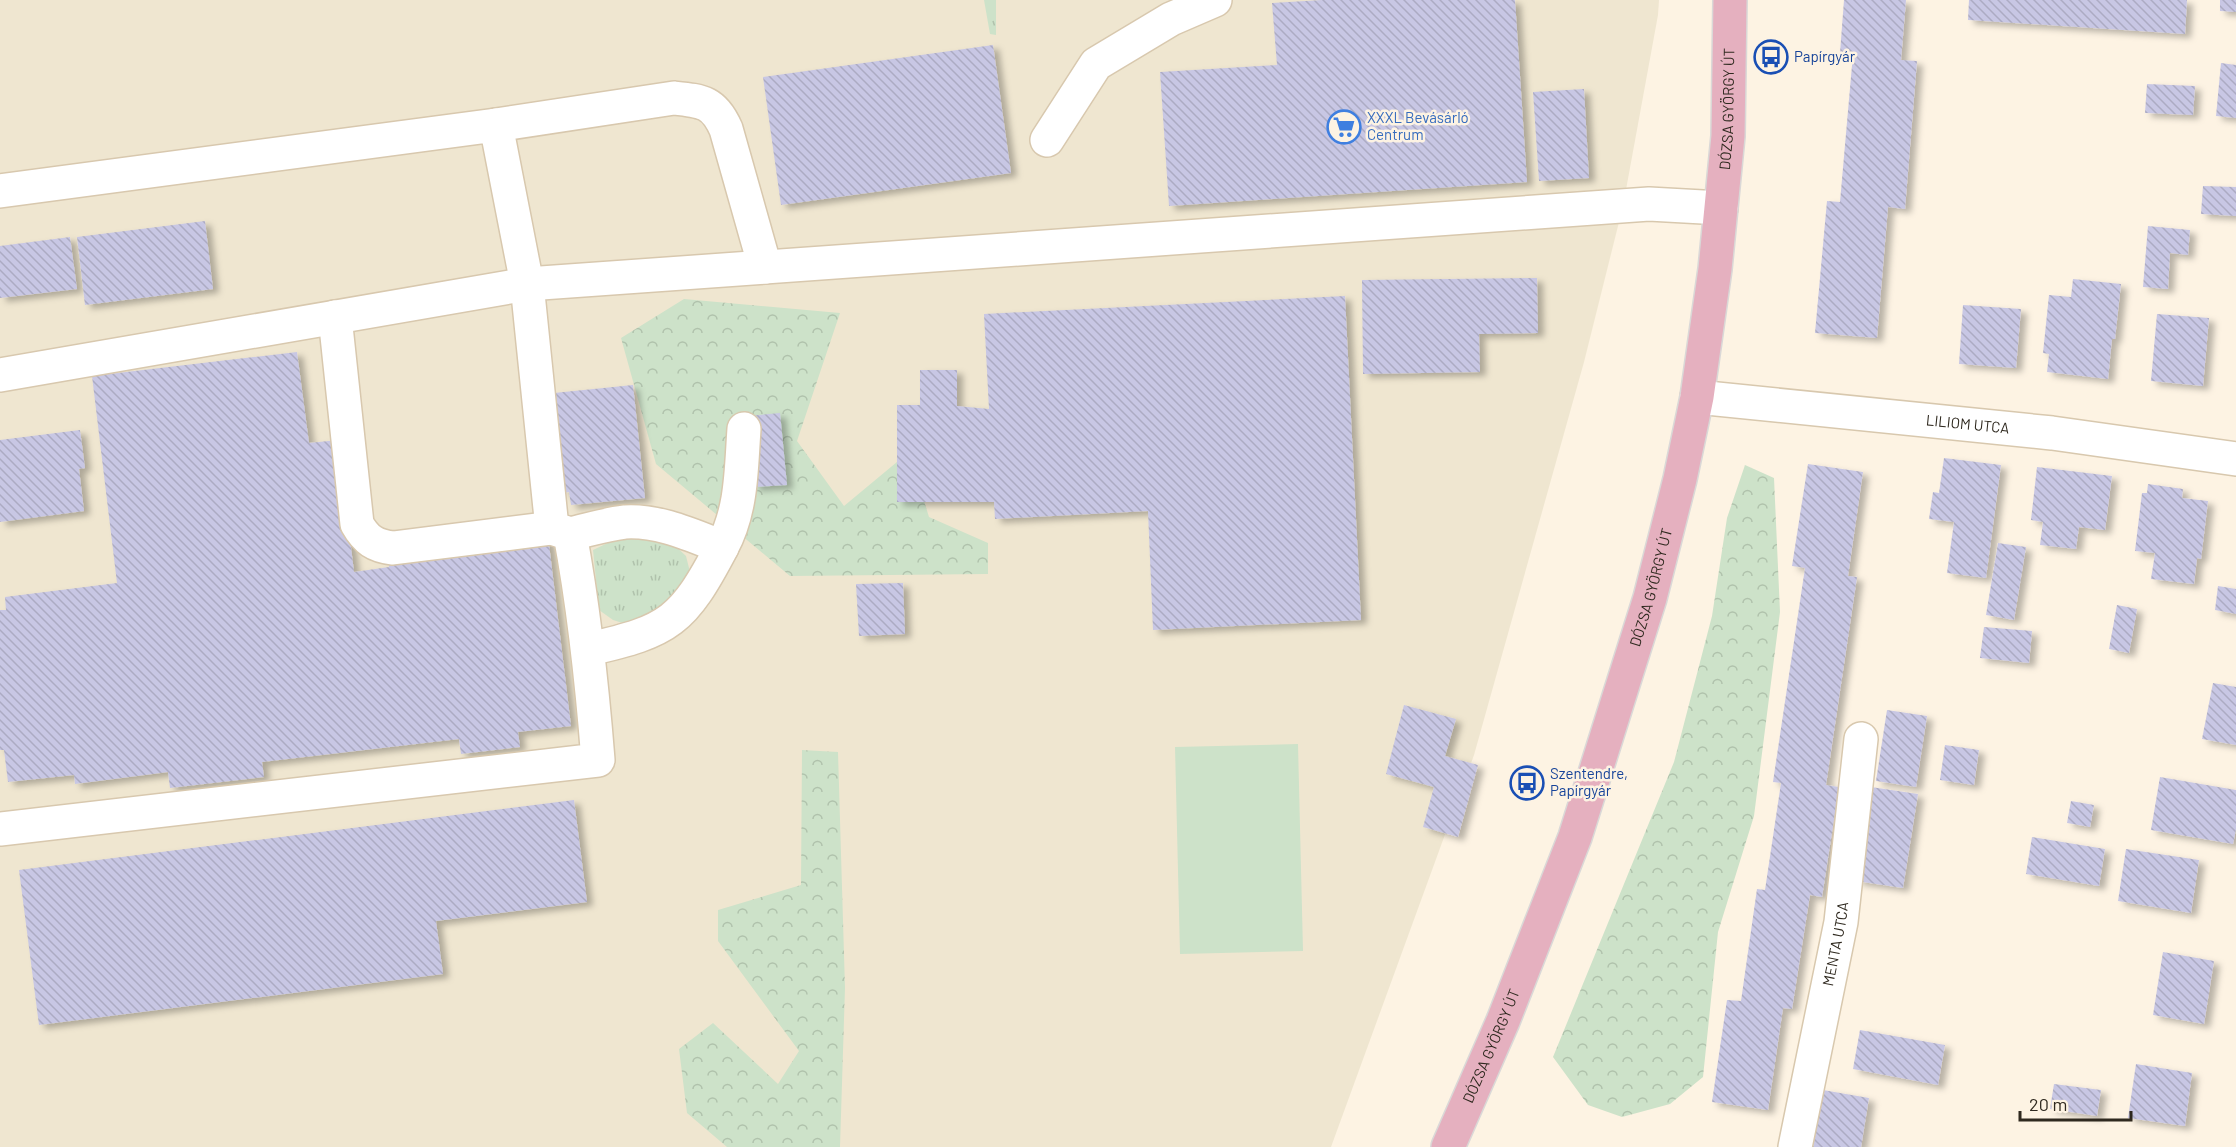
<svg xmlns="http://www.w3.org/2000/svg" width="2236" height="1147" font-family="Barlow,sans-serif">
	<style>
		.commercial { fill: #efe6d0 }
		.grass { fill: url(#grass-tufts) }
		.forest { fill: url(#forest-crowns) }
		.pitch { fill: #cde2c9 }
		.building { fill: url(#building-back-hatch); filter: url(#shadow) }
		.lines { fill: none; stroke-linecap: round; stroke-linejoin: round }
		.minor-casing { stroke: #d8c8ae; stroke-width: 36 }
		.major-casing { stroke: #dad8d7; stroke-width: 36 }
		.minor { stroke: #fff; stroke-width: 33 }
		.major { stroke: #e5b0bf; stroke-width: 33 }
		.labels { text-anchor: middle; stroke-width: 5; stroke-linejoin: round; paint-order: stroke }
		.transit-label { font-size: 15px; fill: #164399; stroke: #fdf3e3; text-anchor: start }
		.street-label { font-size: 15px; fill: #2f291f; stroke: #fdf3e3 }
		.shop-label { font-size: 15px; fill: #366cbe; stroke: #fdf3e3; text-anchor: start }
	</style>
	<defs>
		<pattern id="grass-tufts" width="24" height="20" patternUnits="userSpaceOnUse" patternTransform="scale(1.5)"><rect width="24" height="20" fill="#cde2c9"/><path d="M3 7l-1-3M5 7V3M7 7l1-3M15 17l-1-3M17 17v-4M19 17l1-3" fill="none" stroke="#b0c2ac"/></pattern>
		<pattern id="forest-crowns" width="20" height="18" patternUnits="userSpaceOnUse" patternTransform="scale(1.5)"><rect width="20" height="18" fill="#cde2c9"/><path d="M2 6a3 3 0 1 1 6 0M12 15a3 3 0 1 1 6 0" fill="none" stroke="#b0c2ac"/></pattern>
		<pattern id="building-back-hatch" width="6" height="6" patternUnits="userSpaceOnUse" patternTransform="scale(1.5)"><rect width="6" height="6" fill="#c8c7e4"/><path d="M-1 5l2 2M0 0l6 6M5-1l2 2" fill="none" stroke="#acabc3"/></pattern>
		<filter id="shadow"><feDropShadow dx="6" dy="4" stdDeviation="3" flood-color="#0004"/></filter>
	</defs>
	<rect width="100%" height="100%" fill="#fdf3e3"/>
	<path class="commercial" d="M 0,0 L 1659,0 L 1658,15 L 1623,206 L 1584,362 L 1474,755 L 1331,1147 L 0,1147 Z"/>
	<g class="grass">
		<path d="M 984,0 L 996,0 L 996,35 L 990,34 Z"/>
		<path d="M 630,537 L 670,541 L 686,556 L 691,576 L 683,595 L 629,625 L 613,620 L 599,610 L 593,550 L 614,540 Z"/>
	</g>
	<g class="forest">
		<path d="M 684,299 L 840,313 L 797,441 L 844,506 L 909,452 L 929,517 L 988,543 L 988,574 L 790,576 L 656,464 L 621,338 Z"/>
		<path d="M 1745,465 L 1774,478 L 1780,612 L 1754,816 L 1718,932 L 1703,1077 L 1670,1104 L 1622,1117 L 1588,1105 L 1553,1057 L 1674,762 L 1712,616 L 1727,518 Z"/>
		<path d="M 802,750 L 838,752 L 845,988 L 840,1147 L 727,1147 L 687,1113 L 679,1049 L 713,1023 L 778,1084 L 799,1051 L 718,941 L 718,910 L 801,885 Z"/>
	</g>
	<path class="pitch" d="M 1298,744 L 1303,951 L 1180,954 L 1175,747 Z"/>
	<g class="building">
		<path d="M 1322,0 L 1515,0 L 1527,182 L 1169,206 L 1160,72 L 1277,65 L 1272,3 Z"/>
		<path d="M 1844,0 L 1906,0 L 1901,60 L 1917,61 L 1905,209 L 1888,207 L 1877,338 L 1815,333 L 1827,201 L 1840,202 L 1853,54 L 1840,53 Z"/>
		<path d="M 1969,0 L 2187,0 L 2185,34 L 1968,20 Z"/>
		<path d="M 2220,0 L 2236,0 L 2236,12 L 2220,11 Z"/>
		<path d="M 993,45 L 1011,173 L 781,205 L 763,77 Z"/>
		<path d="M 2221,63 L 2236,65 L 2236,118 L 2216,116 Z"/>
		<path d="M 2147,84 L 2195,86 L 2193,115 L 2145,113 Z"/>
		<path d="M 1584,89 L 1589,178 L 1539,181 L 1533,92 Z"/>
		<path d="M 2203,186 L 2236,187 L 2236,216 L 2201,214 Z"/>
		<path d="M 205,221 L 213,289 L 85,305 L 77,237 Z"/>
		<path d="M 2148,226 L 2190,230 L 2188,255 L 2170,253 L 2168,289 L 2143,287 Z"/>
		<path d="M 70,237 L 77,289 L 0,298 L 0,246 Z"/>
		<path d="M 1537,278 L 1538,333 L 1479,334 L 1480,372 L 1363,374 L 1362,280 Z"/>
		<path d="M 2073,279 L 2121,284 L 2115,339 L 2112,339 L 2108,379 L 2047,372 L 2049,354 L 2043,353 L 2049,295 L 2071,297 Z"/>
		<path d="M 1345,296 L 1361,620 L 1153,630 L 1148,511 L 995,519 L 994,502 L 897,502 L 897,405 L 920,405 L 920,370 L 957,370 L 957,406 L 989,409 L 984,314 Z"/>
		<path d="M 1963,305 L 2021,309 L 2016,368 L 1959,364 Z"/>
		<path d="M 2157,314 L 2209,318 L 2203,386 L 2151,381 Z"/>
		<path d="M 297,352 L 309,443 L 338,440 L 354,572 L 389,567 L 388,555 L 548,536 L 571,726 L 518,732 L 520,747 L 461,754 L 459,739 L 262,762 L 264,777 L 170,788 L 168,772 L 75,784 L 74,775 L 8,782 L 4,750 L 0,750 L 0,610 L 6,610 L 5,597 L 117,583 L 92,376 Z"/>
		<path d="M 633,385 L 645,498 L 571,505 L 569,492 L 564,493 L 554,393 Z"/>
		<path d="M 780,413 L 787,485 L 754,487 L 748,416 Z"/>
		<path d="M 80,430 L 85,468 L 79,469 L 84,511 L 0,522 L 0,440 Z"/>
		<path d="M 1944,458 L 2001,465 L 1986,578 L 1947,573 L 1954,522 L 1929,519 L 1933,492 L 1939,493 Z"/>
		<path d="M 1808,464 L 1863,472 L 1848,576 L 1857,577 L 1826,785 L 1839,787 L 1822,897 L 1810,895 L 1792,1009 L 1783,1008 L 1768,1110 L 1712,1102 L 1727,1000 L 1741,1001 L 1757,889 L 1765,890 L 1781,783 L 1773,782 L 1805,568 L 1792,566 Z"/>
		<path d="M 2037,467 L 2112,476 L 2105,530 L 2079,527 L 2076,549 L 2040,545 L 2043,522 L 2031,520 Z"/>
		<path d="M 2148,484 L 2183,489 L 2182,498 L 2208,501 L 2201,559 L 2197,558 L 2194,584 L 2151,579 L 2155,553 L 2135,551 L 2142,493 L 2147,493 Z"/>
		<path d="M 1998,543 L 2026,547 L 2014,620 L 1986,615 Z"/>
		<path d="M 903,583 L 905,634 L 859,636 L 856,584 Z"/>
		<path d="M 2218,586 L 2236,589 L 2236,614 L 2215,610 Z"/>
		<path d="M 2117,605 L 2137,609 L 2129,653 L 2109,649 Z"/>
		<path d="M 1984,627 L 2032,631 L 2029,663 L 1980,658 Z"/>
		<path d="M 2213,683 L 2236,687 L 2236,745 L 2202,739 Z"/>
		<path d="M 1404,705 L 1456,719 L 1445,756 L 1478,765 L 1458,837 L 1423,827 L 1434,787 L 1386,774 Z"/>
		<path d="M 1887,710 L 1927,716 L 1916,787 L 1876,781 Z"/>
		<path d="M 1945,745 L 1979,750 L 1974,785 L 1940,780 Z"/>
		<path d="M 2160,777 L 2236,790 L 2236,829 L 2233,844 L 2151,830 Z"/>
		<path d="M 1871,787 L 1918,794 L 1903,888 L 1856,881 Z"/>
		<path d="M 574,800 L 587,902 L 436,921 L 443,974 L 39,1025 L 19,870 Z"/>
		<path d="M 2071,801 L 2094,805 L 2090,827 L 2067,823 Z"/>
		<path d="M 2032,837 L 2105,849 L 2099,886 L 2026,874 Z"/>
		<path d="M 2126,849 L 2199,860 L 2191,913 L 2118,901 Z"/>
		<path d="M 2163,952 L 2214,961 L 2204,1024 L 2153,1015 Z"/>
		<path d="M 1860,1030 L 1945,1045 L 1938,1085 L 1853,1069 Z"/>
		<path d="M 2136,1064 L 2192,1073 L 2185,1126 L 2128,1118 Z"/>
		<path d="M 2054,1084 L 2101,1090 L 2097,1116 L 2050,1109 Z"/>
		<path d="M 1823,1090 L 1869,1098 L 1861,1147 L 1813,1147 Z"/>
	</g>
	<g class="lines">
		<defs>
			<g id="minor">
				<path d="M 496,125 L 674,98 C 703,101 714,102 726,129 L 765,267"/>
				<path d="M 1047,140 L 1096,64 L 1171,19 L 1215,0"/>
				<path d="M 0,191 L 496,125 L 527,284 L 552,528 L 570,534 C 584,609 592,684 598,760 L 0,829"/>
				<path d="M 335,317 L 357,524 C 366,540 375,546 393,548 L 552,528"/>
				<path d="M 0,375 L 527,284 L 1649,204 L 1721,208"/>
				<path id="s1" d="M 1697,397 L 2052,433 L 2236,459"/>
				<path d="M 570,534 C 588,530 607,524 625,522 C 659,520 691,535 722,547 C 683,621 670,631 589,649"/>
				<path d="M 722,547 C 742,510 741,470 744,429"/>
				<path id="s2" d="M 1795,1147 L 1841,922 L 1861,739"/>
			</g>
			<g id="major">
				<path id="s3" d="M 1448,1147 L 1503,1021 L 1575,837 L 1650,598 L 1680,479 L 1697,397 L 1715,269 L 1728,136 L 1730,0"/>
			</g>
		</defs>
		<use href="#minor" class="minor-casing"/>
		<use href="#major" class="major-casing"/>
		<use href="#minor" class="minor"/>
		<use href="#major" class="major"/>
	</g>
	<defs>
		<symbol id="bus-ring" viewBox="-11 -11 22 22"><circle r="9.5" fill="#fdf3e3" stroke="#1a4fb4" stroke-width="1.5"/><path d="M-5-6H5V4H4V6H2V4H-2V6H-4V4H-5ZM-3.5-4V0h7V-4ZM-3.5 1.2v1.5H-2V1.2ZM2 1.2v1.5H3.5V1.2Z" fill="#1a4fb4"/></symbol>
		<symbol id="supermarket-ring" viewBox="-11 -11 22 22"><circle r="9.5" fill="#fdf3e3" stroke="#3f7fe0" stroke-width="1.5"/><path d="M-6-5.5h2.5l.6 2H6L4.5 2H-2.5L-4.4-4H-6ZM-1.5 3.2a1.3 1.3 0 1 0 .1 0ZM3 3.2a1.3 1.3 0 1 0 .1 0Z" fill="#3f7fe0"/></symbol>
	</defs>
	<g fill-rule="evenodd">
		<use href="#bus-ring" x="1752" y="38" width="38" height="38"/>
		<use href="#supermarket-ring" x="1325" y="108" width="38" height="38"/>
		<use href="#bus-ring" x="1508" y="764" width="38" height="38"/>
	</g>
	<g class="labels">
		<g class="transit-label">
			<text x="1794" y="62">Papírgyár</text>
			<text x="1550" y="779">Szentendre,<tspan x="1550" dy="17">Papírgyár</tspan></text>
		</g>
		<g class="street-label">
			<text dy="5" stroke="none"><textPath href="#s3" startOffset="1082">DÓZSA GYÖRGY ÚT</textPath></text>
			<text dy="5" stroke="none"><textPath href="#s1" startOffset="272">LILIOM UTCA</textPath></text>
			<text dy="5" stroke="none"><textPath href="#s3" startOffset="596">DÓZSA GYÖRGY ÚT</textPath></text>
			<text dy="5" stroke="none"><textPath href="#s2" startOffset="207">MENTA UTCA</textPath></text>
			<text dy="5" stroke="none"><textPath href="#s3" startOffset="110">DÓZSA GYÖRGY ÚT</textPath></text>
		</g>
		<g class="shop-label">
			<text x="1367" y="123">XXXL Bevásárló<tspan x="1367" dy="17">Centrum</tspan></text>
		</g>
	</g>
	<path d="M2020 1111v9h111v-9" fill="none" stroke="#2f291f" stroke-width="3"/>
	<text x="2029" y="1111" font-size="18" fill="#2f291f" stroke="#fdf3e3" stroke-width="4.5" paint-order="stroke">20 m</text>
</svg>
